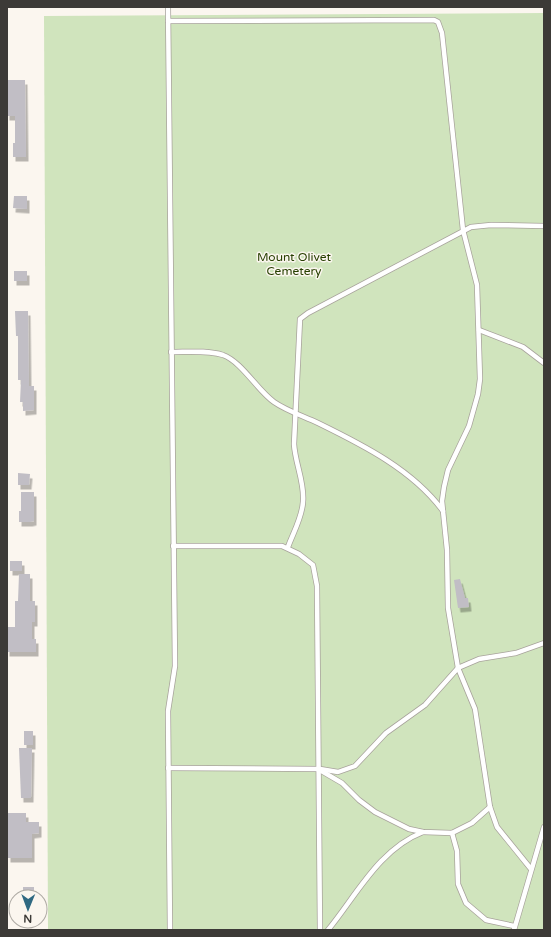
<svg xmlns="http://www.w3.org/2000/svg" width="551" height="937" font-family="'Varela Round',sans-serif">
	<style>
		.green { fill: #d0e4bd }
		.building { fill: #c1bec5; filter: url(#shadow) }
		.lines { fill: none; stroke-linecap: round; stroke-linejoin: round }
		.lane-casing { stroke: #a8a39c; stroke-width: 6 }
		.lane { stroke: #fff; stroke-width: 4.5 }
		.labels { text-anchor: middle; stroke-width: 3; stroke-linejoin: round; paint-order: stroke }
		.park-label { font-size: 12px; fill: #273f00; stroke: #fbf6ef }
	</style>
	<defs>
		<filter id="shadow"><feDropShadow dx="2.5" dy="4.5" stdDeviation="0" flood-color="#0004"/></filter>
	</defs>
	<rect width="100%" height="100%" fill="#fbf6ef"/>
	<path class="green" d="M 544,13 L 544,930 L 48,930 L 44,16 Z"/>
	<g class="building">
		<path d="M 7,80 L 25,80 L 26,157 L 13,157 L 13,143 L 15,143 L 15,116 L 7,116 Z"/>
		<path d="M 14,196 L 27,196 L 27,209 L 13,208 Z"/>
		<rect x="14" y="271" width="13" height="10"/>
		<path d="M 15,311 L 28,311 L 29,386 L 34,386 L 34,410 L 23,411 L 23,402 L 20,402 L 21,380 L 18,380 L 18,336 L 16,336 Z"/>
		<path d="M 18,473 L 30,474 L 29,485 L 18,485 Z"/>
		<path d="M 21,492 L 34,492 L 34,521 L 30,522 L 19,522 L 19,511 L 21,511 Z"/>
		<rect x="10" y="561" width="12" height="10"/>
		<path d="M 19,574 L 30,574 L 30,601 L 35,601 L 35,622 L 32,622 L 32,639 L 36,639 L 36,652 L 7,652 L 7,627 L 15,627 L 15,601 L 18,601 Z"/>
		<path d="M 460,579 L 465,598 L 468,598 L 469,607 L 458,608 L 454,580 Z"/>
		<rect x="24" y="731" width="9" height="14"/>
		<path d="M 19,748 L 32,748 L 31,798 L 21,798 Z"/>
		<path d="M 7,813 L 26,813 L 26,822 L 39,822 L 39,833 L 32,834 L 32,858 L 8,858 Z"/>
		<rect x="23" y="887" width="11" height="10"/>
	</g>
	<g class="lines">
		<defs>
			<g id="lane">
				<path d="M 168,7 L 175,666 L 168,711 L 170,930"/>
				<path d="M 168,21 L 434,20 L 438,22 L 442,33 L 463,230 L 477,285 L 480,379 L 478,394 L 469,426 L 448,470 L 444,487 L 442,501 L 447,550 L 448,608 L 458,668 L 475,709 L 490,807 L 497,827 L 531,869"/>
				<path d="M 479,330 L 523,347 L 544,363"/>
				<path d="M 171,352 C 188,352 207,350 223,355 C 242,362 257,390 274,402 C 287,411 303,416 318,423 C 363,445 413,470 443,511"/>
				<path d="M 173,546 L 282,546 L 299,554 L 313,565 L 317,586 L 320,930"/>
				<path d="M 288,547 C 293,533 302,518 303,502 C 305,483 295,463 294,444 L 300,319 L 308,313 L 471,227 L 491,225 L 544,226"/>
				<path d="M 168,768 L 318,769 L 342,783 L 359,800 L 375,812 L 409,829 L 423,832 L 452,833 L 472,823 L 490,807"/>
				<path d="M 320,769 L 338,772 L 355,766 L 386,733 L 425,705 L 458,668 L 479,659 L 516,653 L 544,643"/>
				<path d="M 452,833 L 457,851 L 458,884 L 466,903 L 486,920 L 514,926"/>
				<path d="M 328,930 C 356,896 379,849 423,832"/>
				<path d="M 514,930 L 544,827"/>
			</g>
		</defs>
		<use href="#lane" class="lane-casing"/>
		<use href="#lane" class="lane"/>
	</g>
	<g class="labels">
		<g class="park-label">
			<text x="294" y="261">Mount Olivet<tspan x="294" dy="14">Cemetery</tspan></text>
		</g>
	</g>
	<rect width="551" height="937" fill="none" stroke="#3c3a37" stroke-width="16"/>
	<g transform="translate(28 909) rotate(181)"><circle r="19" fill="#fbf6ef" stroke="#afaba5"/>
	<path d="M0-3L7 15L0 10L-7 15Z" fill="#2f6982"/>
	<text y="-6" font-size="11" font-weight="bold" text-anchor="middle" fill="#3c3a37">N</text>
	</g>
</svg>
